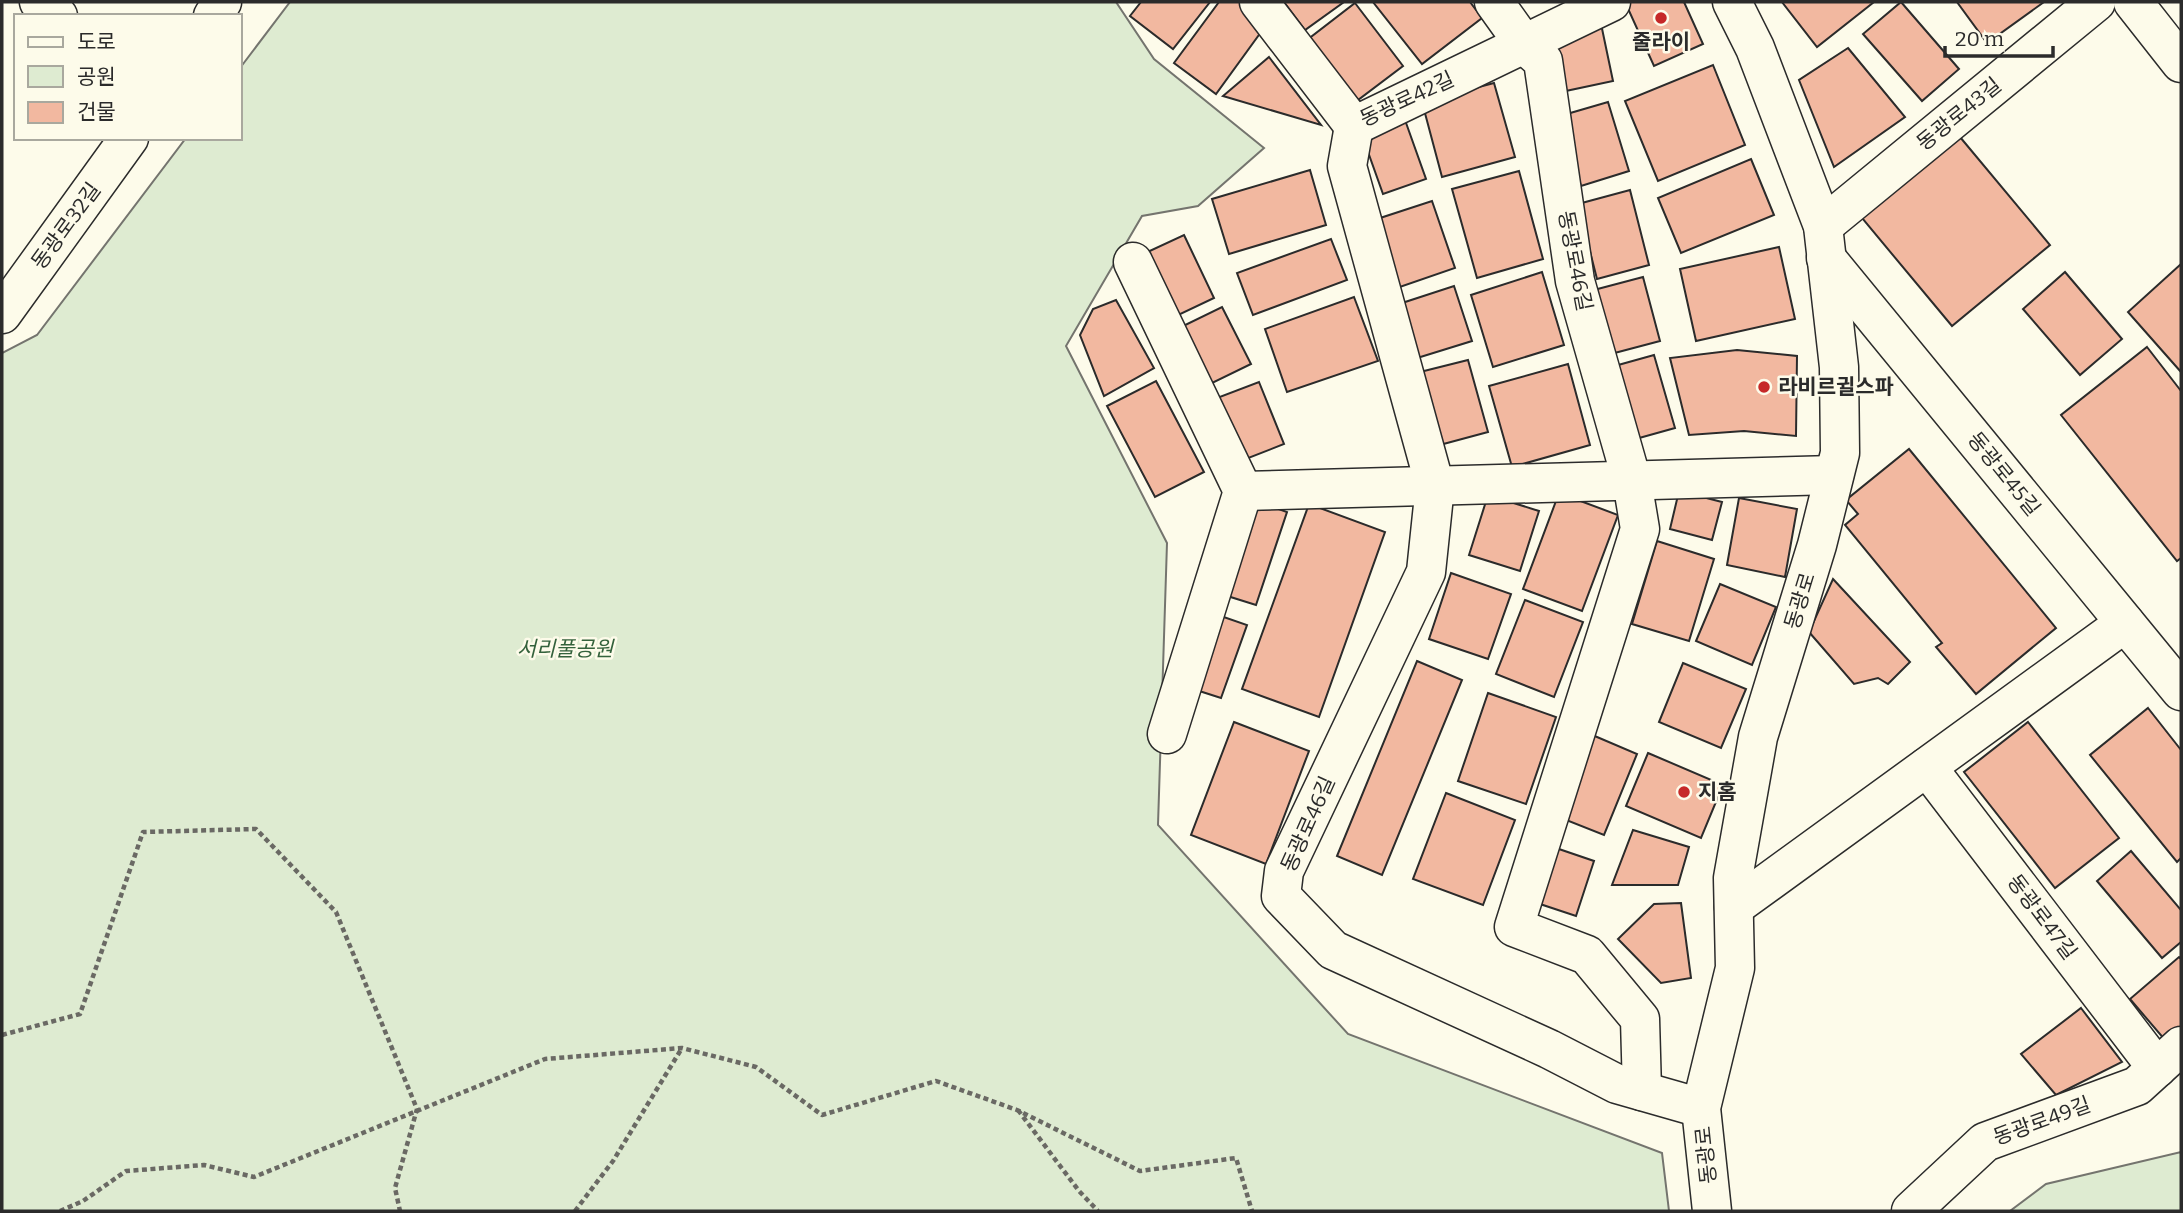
<svg xmlns="http://www.w3.org/2000/svg" width="2183" height="1213" font-family="Bitter,'Noto Sans KR',serif">
	<style>
		.green { fill: #deebd1; stroke: #74746e; stroke-width: 2 }
		.building { fill: #f2b8a0; stroke: #2b2b2b; stroke-width: 2 }
		.lines { fill: none; stroke-linecap: round; stroke-linejoin: round }
		.minor-casing { stroke: #2b2b2b; stroke-width: 41 }
		.path { stroke: #6a6964; stroke-width: 4.5; stroke-dasharray: 5 3.5; stroke-linecap: butt }
		.minor { stroke: #fdfbea; stroke-width: 38 }
		.poi-dot { fill: #c62828; stroke: #fdfbea; stroke-width: 2.5 }
		.labels { text-anchor: middle; stroke-width: 5; stroke-linejoin: round; paint-order: stroke }
		.poi-label { font-size: 21px; font-weight: bold; fill: #2b2b2b; stroke: #fdfbea; text-anchor: start }
		.street-label { font-size: 21px; fill: #2b2b2b; stroke: #fdfbea }
		.park-label { font-size: 21px; font-style: italic; fill: #34623c; stroke: #fdfbea }
	</style>
	<rect width="100%" height="100%" fill="#fdfbea"/>
	<g class="green">
		<path d="M 290,2 L 1116,2 L 1154,59 L 1264,148 L 1198,206 L 1142,216 L 1066,346 L 1167,543 L 1158,825 L 1348,1034 L 1662,1153 L 1669,1211 L 2,1211 L 2,353 L 37,335 L 186,138 L 240,138 L 240,68 Z"/>
		<path d="M 2181,1152 L 2181,1211 L 2010,1211 L 2046,1184 Z"/>
	</g>
	<g class="building">
		<path d="M 1141,2 L 1210,2 L 1173,49 L 1130,16 Z"/>
		<path d="M 1219,2 L 1243,2 L 1269,21 L 1216,94 L 1174,63 Z"/>
		<path d="M 1284,2 L 1344,2 L 1305,30 Z"/>
		<path d="M 1373,2 L 1470,2 L 1482,18 L 1422,64 Z"/>
		<path d="M 1625,2 L 1684,2 L 1703,44 L 1654,66 Z"/>
		<path d="M 1782,2 L 1874,2 L 1817,47 Z"/>
		<path d="M 1901,2 L 1959,69 L 1922,101 L 1863,34 Z"/>
		<path d="M 1957,2 L 2044,2 L 1987,43 Z"/>
		<path d="M 1355,3 L 1403,66 L 1354,103 L 1307,40 Z"/>
		<path d="M 1600,19 L 1613,81 L 1561,92 L 1549,38 Z"/>
		<path d="M 1848,48 L 1905,117 L 1834,167 L 1799,80 Z"/>
		<path d="M 1269,57 L 1321,125 L 1223,96 Z"/>
		<path d="M 1713,65 L 1745,145 L 1658,181 L 1625,101 Z"/>
		<path d="M 1494,83 L 1515,157 L 1442,177 L 1422,102 Z"/>
		<path d="M 1608,102 L 1629,171 L 1581,186 L 1560,116 Z"/>
		<path d="M 1405,120 L 1426,179 L 1383,194 L 1362,135 Z"/>
		<path d="M 1960,137 L 2050,245 L 1952,326 L 1862,218 Z"/>
		<path d="M 1751,159 L 1774,215 L 1681,253 L 1658,198 Z"/>
		<path d="M 1310,170 L 1326,225 L 1229,254 L 1212,199 Z"/>
		<path d="M 1519,171 L 1543,259 L 1477,278 L 1452,189 Z"/>
		<path d="M 1630,190 L 1649,265 L 1597,279 L 1578,204 Z"/>
		<path d="M 1432,201 L 1455,268 L 1394,289 L 1371,221 Z"/>
		<path d="M 1184,235 L 1214,298 L 1172,318 L 1141,255 Z"/>
		<path d="M 1331,239 L 1347,280 L 1253,315 L 1237,273 Z"/>
		<path d="M 1779,247 L 1795,319 L 1696,341 L 1680,269 Z"/>
		<path d="M 2181,264 L 2181,372 L 2128,312 Z"/>
		<path d="M 1542,272 L 1564,345 L 1493,367 L 1471,295 Z"/>
		<path d="M 2065,272 L 2122,339 L 2080,375 L 2023,309 Z"/>
		<path d="M 1643,277 L 1660,341 L 1607,355 L 1590,291 Z"/>
		<path d="M 1454,286 L 1472,341 L 1414,359 L 1396,305 Z"/>
		<path d="M 1354,297 L 1378,361 L 1287,392 L 1265,329 Z"/>
		<path d="M 1116,300 L 1154,368 L 1104,396 L 1080,335 L 1093,309 Z"/>
		<path d="M 1222,307 L 1251,364 L 1206,386 L 1177,329 Z"/>
		<path d="M 2147,347 L 2181,391 L 2181,558 L 2177,561 L 2061,415 Z"/>
		<path d="M 1737,350 L 1797,356 L 1796,436 L 1744,431 L 1689,435 L 1670,358 Z"/>
		<path d="M 1654,355 L 1675,428 L 1632,440 L 1611,367 Z"/>
		<path d="M 1468,360 L 1488,432 L 1436,446 L 1416,373 Z"/>
		<path d="M 1568,364 L 1590,445 L 1512,467 L 1489,386 Z"/>
		<path d="M 1156,381 L 1204,472 L 1155,497 L 1107,406 Z"/>
		<path d="M 1259,382 L 1284,444 L 1233,464 L 1209,401 Z"/>
		<path d="M 1909,449 L 2056,628 L 1976,694 L 1936,647 L 1942,643 L 1845,525 L 1858,514 L 1846,500 Z"/>
		<path d="M 1679,491 L 1722,502 L 1712,540 L 1670,529 Z"/>
		<path d="M 1559,493 L 1618,515 L 1582,611 L 1523,589 Z"/>
		<path d="M 1488,495 L 1539,511 L 1520,571 L 1469,555 Z"/>
		<path d="M 1739,498 L 1797,509 L 1785,577 L 1727,565 Z"/>
		<path d="M 1253,500 L 1287,512 L 1256,605 L 1221,594 Z"/>
		<path d="M 1309,504 L 1385,532 L 1319,717 L 1242,689 Z"/>
		<path d="M 1657,541 L 1714,559 L 1689,641 L 1632,624 Z"/>
		<path d="M 1451,573 L 1511,594 L 1488,659 L 1429,639 Z"/>
		<path d="M 1833,579 L 1910,662 L 1888,684 L 1878,678 L 1854,684 L 1809,632 Z"/>
		<path d="M 1720,584 L 1776,607 L 1752,665 L 1696,641 Z"/>
		<path d="M 1525,600 L 1583,622 L 1554,697 L 1496,674 Z"/>
		<path d="M 1215,614 L 1247,625 L 1221,698 L 1190,688 Z"/>
		<path d="M 1417,661 L 1462,680 L 1382,875 L 1337,856 Z"/>
		<path d="M 1683,663 L 1746,689 L 1721,748 L 1659,722 Z"/>
		<path d="M 1488,693 L 1556,717 L 1526,804 L 1458,781 Z"/>
		<path d="M 2148,708 L 2181,750 L 2181,858 L 2177,862 L 2090,755 Z"/>
		<path d="M 1234,722 L 1309,751 L 1266,864 L 1191,835 Z"/>
		<path d="M 2028,722 L 2119,838 L 2055,888 L 1964,772 Z"/>
		<path d="M 1590,734 L 1637,754 L 1604,835 L 1556,816 Z"/>
		<path d="M 1648,753 L 1723,785 L 1701,838 L 1626,806 Z"/>
		<path d="M 1446,793 L 1515,820 L 1483,905 L 1413,879 Z"/>
		<path d="M 1633,830 L 1689,847 L 1678,885 L 1612,885 Z"/>
		<path d="M 1553,847 L 1594,861 L 1576,916 L 1534,902 Z"/>
		<path d="M 2131,851 L 2181,910 L 2181,942 L 2162,958 L 2097,881 Z"/>
		<path d="M 1681,903 L 1691,978 L 1661,983 L 1618,939 L 1654,904 Z"/>
		<path d="M 2179,957 L 2181,959 L 2181,1037 L 2171,1047 L 2130,999 Z"/>
		<path d="M 2081,1008 L 2122,1062 L 2056,1095 L 2021,1054 Z"/>
	</g>
	<g class="lines">
		<defs>
			<g id="minor">
				<path d="M 39,2 L 58,16"/>
				<path d="M 1259,2 L 1354,126"/>
				<path d="M 1494,2 L 1524,44 L 1543,61 L 1575,281 L 1632,481 L 1640,529 L 1514,927 L 1587,955 L 1640,1019 L 1642,1091"/>
				<path d="M 2133,2 L 2181,63"/>
				<path d="M 213,16 L 222,2"/>
				<path d="M 1354,126 L 1347,166 L 1435,486 L 1426,572 L 1284,871 L 1281,896 L 1333,950 L 1549,1049 L 1617,1084 L 1701,1108"/>
				<path d="M 1354,126 L 1611,2"/>
				<path d="M 1823,226 L 2096,2"/>
				<path d="M 1826,258 L 2181,691"/>
				<path d="M 1133,262 L 1243,491 L 1167,734"/>
				<path d="M 2,314 L 129,138"/>
				<path d="M 1243,491 L 1834,475"/>
				<path d="M 1927,767 L 2157,1068"/>
				<path d="M 1734,907 L 2125,623"/>
				<path d="M 1712,1211 L 1701,1108 L 1735,968 L 1733,878 L 1758,737 L 1817,545 L 1840,453 L 1839,367 L 1823,226 L 1755,48 L 1732,2"/>
				<path d="M 1911,1211 L 1985,1142 L 2137,1086 L 2181,1046"/>
			</g>
		</defs>
		<use href="#minor" class="minor-casing"/>
		<g class="path">
			<path d="M 2,1035 L 80,1014 L 143,832 L 256,829 L 336,912 L 417,1109 L 395,1188 L 400,1211"/>
			<path d="M 1018,1110 L 1079,1191 L 1098,1211"/>
			<path d="M 60,1211 L 83,1201 L 126,1171 L 204,1165 L 254,1177 L 545,1059 L 682,1048 L 756,1067 L 822,1115 L 936,1081 L 1017,1110 L 1140,1171 L 1236,1158 L 1252,1211"/>
			<path d="M 575,1211 L 613,1161 L 682,1048"/>
		</g>
		<use href="#minor" class="minor"/>
	</g>
	<g class="poi-dot">
		<circle cx="1661" cy="18" r="7"/>
		<circle cx="1764" cy="387" r="7"/>
		<circle cx="1684" cy="792" r="7"/>
	</g>
	<g class="labels">
		<g class="poi-label">
			<text x="1661" y="49" text-anchor="middle">줄라이</text>
			<text x="1778" y="394">라비르귈스파</text>
			<text x="1698" y="799">지홈</text>
		</g>
		<g class="street-label">
			<text transform="translate(1407 99) rotate(-25)" y="7">동광로42길</text>
			<text transform="translate(1959 114) rotate(-39)" y="7">동광로43길</text>
			<text transform="translate(66 226) rotate(-54)" y="7">동광로32길</text>
			<text transform="translate(1575 261) rotate(79)" y="7">동광로46길</text>
			<text transform="translate(2004 474) rotate(51)" y="7">동광로45길</text>
			<text transform="translate(1800 601) rotate(-73)" y="7">동광로</text>
			<text transform="translate(1308 824) rotate(-66)" y="7">동광로46길</text>
			<text transform="translate(2042 917) rotate(53)" y="7">동광로47길</text>
			<text transform="translate(2042 1121) rotate(-20)" y="7">동광로49길</text>
			<text transform="translate(1706 1155) rotate(-96)" y="7">동광로</text>
		</g>
		<g class="park-label">
			<text x="565" y="656">서리풀공원</text>
		</g>
	</g>
	<rect width="2183" height="1213" fill="none" stroke="#2b2b2b" stroke-width="7"/>
	<rect x="14" y="14" width="228" height="126" fill="#fdfbea" stroke="#a9a89e" stroke-width="2"/>
	<rect x="28" y="37" width="35" height="10" fill="#fdfbea" stroke="#a9a89e" stroke-width="2"/>
	<text x="77" y="49" font-size="21" fill="#2b2b2b">도로</text>
	<rect x="28" y="66" width="35" height="21" fill="#deebd1" stroke="#a9a89e" stroke-width="2"/>
	<text x="77" y="84" font-size="21" fill="#2b2b2b">공원</text>
	<rect x="28" y="102" width="35" height="21" fill="#f2b8a0" stroke="#a9a89e" stroke-width="2"/>
	<text x="77" y="119" font-size="21" fill="#2b2b2b">건물</text>
	<path d="M1945 46v10h108v-10" fill="none" stroke="#2b2b2b" stroke-width="3.5"/>
	<text x="1955" y="46" font-size="21" fill="#2b2b2b" stroke="#fdfbea" stroke-width="5" paint-order="stroke">20 m</text>
</svg>
